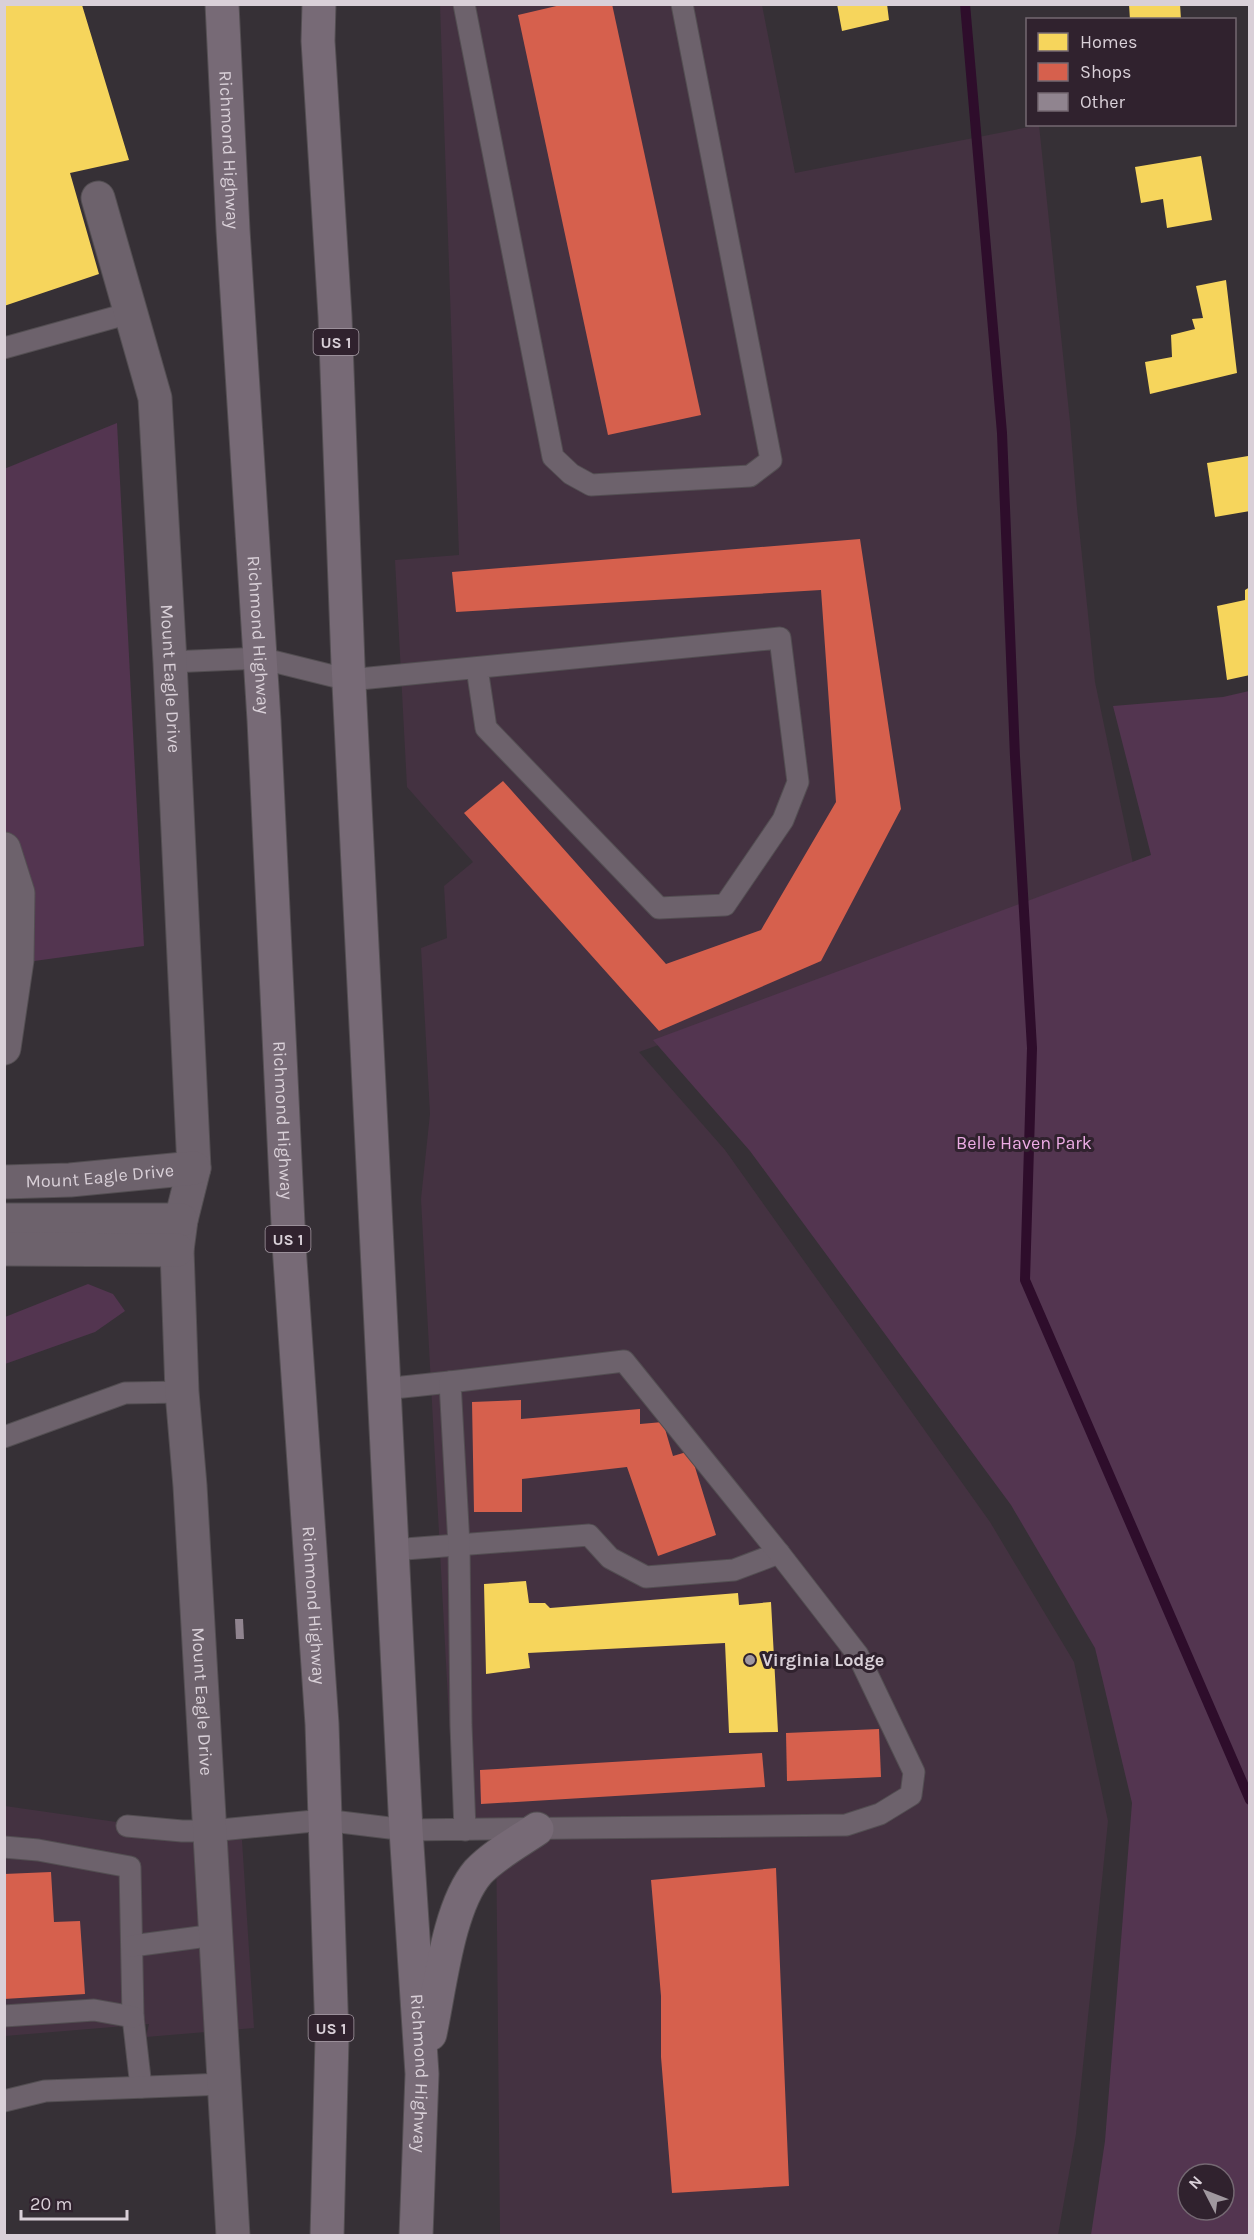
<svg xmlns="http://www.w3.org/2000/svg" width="1254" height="2240" font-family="Karla,sans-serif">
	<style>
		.built { fill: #443241 }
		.green { fill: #533550; fill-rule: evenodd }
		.homes { fill: #f6d55c }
		.shops { fill: #d6604d }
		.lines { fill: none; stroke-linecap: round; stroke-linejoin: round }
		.stream { stroke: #2e0d2b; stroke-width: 10 }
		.building { fill: #90848f }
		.service-casing { stroke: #534e52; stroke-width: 23 }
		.minor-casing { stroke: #534e52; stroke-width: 35 }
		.trunk-casing { stroke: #534e52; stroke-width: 35 }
		.service { stroke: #6d626c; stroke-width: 21 }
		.minor { stroke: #6d626c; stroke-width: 33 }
		.trunk { stroke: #776a76; stroke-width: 33 }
		.poi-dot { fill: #a0989f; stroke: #30222e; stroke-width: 2 }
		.labels { text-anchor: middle; stroke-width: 6; stroke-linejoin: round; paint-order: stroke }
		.shield { fill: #30222e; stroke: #a69ca5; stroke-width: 1.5 }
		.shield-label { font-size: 16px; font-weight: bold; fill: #d9d0d8 }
		.street-label { font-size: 18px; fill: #d9d0d8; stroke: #30222e }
		.park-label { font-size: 18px; fill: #edace5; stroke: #30222e }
		.poi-label { font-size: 18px; font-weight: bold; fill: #d9d0d8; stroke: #30222e; text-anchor: start }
	</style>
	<rect width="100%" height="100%" fill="#363036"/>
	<g class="built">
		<path d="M 440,5 L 762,5 L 795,173 L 1039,125 L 1070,422 L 1077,508 L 1095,682 L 1135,873 L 639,1052 L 725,1150 L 990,1522 L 1074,1662 L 1108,1821 L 1076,2134 L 1058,2235 L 500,2235 L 496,1829 L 455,1830 L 421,1199 L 430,1114 L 421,948 L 447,938 L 444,886 L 473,862 L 407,787 L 395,560 L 459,555 Z"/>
		<path d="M 5,1806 L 242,1840 L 254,2028 L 146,2037 L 149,2024 L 5,2036 Z"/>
	</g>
	<g class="green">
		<path d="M 117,423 L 144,946 L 5,965 L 4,469 Z"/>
		<path d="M 1249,691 L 1249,2235 L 1091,2235 L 1105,2141 L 1132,1803 L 1095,1648 L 1011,1505 L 750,1151 L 653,1040 L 1151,855 L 1113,706 L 1223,697 ZM 1188,2174 L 1224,2174 L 1224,2210 L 1188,2210 Z"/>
		<path d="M 88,1284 L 113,1294 L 125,1311 L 95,1332 L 5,1364 L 5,1317 Z"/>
	</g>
	<g class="homes">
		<path d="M 837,4 L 887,4 L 889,20 L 842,31 Z"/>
		<path d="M 1129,4 L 1180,4 L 1181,20 L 1130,20 Z"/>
		<path d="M 4,5 L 82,5 L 129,160 L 70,173 L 99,274 L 4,306 Z"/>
		<path d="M 1201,156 L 1212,220 L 1167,228 L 1163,199 L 1141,203 L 1135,167 Z"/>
		<path d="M 1226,280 L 1237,373 L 1150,394 L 1145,362 L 1172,357 L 1171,335 L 1195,329 L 1192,319 L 1203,318 L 1196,286 Z"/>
		<path d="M 1248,456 L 1250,511 L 1215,517 L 1207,463 Z"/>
		<path d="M 1250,587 L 1250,675 L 1227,680 L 1217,606 L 1245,600 L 1245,590 Z"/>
		<path d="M 526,1581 L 529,1603 L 545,1603 L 550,1608 L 738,1593 L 739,1605 L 771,1602 L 778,1732 L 729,1733 L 725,1643 L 528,1653 L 530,1668 L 486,1674 L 484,1584 Z"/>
	</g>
	<g class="shops">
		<path d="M 565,4 L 612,4 L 701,415 L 608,435 L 518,15 Z"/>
		<path d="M 860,539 L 901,809 L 821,961 L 659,1031 L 464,813 L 503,781 L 666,964 L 761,930 L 836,802 L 821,590 L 456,612 L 452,572 Z"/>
		<path d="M 521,1400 L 521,1419 L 640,1409 L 640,1424 L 663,1422 L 673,1456 L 690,1451 L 716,1535 L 658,1556 L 627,1467 L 522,1479 L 522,1512 L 474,1512 L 472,1402 Z"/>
		<path d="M 879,1729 L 881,1777 L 787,1781 L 786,1733 Z"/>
		<path d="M 762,1753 L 765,1787 L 481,1804 L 480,1770 Z"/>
		<path d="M 776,1868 L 789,2186 L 672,2193 L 661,2057 L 661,1996 L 651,1880 Z"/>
		<path d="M 51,1872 L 54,1922 L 80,1921 L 85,1994 L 4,1999 L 4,1874 Z"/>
	</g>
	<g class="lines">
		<path class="stream" d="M 965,4 L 1002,433 L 1015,757 L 1032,1048 L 1025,1280 L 1250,1800"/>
	</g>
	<path class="building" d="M 235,1619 L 243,1619 L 244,1639 L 236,1639 Z"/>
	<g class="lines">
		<defs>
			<g id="service">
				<path d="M 464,4 L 553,457 L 571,474 L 591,485 L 750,476 L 771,460 L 682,4"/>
				<path d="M 4,348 L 130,313"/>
				<path d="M 170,662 L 260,658 L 349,680 L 780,638 L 798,782 L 783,820 L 725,905 L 659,908 L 486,728 L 477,668"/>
				<path d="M 384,1389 L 450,1382"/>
				<path d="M 4,1437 L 125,1393 L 182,1392"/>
				<path d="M 392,1550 L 589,1535 L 610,1558 L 646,1577 L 734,1570 L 779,1553"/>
				<path d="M 127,1826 L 182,1831 L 210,1831 L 324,1820 L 406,1830 L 846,1825 L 880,1814 L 911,1795 L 914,1772 L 858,1655 L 779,1553 L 624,1361 L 450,1382 L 459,1545 L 461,1725 L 465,1830"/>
				<path d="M 4,1847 L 38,1850 L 130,1867 L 133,2017 L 141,2087"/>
				<path d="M 132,1946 L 215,1935"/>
				<path d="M 4,2016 L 94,2010 L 133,2017"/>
				<path d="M 4,2101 L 45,2091 L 224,2084"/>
			</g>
			<g id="minor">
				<path id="s1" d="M 98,198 L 155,398 L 170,662 L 194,1168 L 181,1220 L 177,1250 L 182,1392 L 190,1486 L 233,2236"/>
				<path d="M 4,849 L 18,893 L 17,960 L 4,1048"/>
				<path id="s2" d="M 4,1182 L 70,1180 L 194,1168"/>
				<path d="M 4,1220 L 181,1220"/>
				<path d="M 4,1249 L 177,1250"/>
			</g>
			<g id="trunk">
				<path id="s3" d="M 222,4 L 233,230 L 264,720 L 289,1245 L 322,1724 L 332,2038 L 327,2236"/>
				<path id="s4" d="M 319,4 L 318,41 L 335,316 L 348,664 L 406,1830 L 422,2074 L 416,2236"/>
				<path d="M 430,2034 C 440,1988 448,1907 478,1872 C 494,1855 518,1842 537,1829"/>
			</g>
		</defs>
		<use href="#service" class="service-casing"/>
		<use href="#minor" class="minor-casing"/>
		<use href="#trunk" class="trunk-casing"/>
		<use href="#service" class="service"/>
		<use href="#minor" class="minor"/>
		<use href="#trunk" class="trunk"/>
	</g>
	<circle class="poi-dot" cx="750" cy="1660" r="6"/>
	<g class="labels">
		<g class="shield">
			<rect x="313.5" y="329" width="45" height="26" rx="4.5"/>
			<rect x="265.5" y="1226" width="45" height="26" rx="4.5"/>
			<rect x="308.5" y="2015" width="45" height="26" rx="4.5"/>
		</g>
		<g class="shield-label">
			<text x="336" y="348">US 1</text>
			<text x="288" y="1245">US 1</text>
			<text x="331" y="2034">US 1</text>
		</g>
		<g class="street-label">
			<text dy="6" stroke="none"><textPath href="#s3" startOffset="146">Richmond Highway</textPath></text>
			<text dy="6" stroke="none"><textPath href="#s3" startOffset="632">Richmond Highway</textPath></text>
			<text dy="6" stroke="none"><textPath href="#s1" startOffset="489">Mount Eagle Drive</textPath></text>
			<text dy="6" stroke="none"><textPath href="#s3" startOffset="1118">Richmond Highway</textPath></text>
			<text dy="6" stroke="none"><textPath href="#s2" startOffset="96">Mount Eagle Drive</textPath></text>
			<text dy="6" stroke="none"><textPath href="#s3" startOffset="1604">Richmond Highway</textPath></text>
			<text dy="6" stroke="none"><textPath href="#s1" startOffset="1515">Mount Eagle Drive</textPath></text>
			<text dy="6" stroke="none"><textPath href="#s4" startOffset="2072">Richmond Highway</textPath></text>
		</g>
		<g class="park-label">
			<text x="1024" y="1149">Belle Haven Park</text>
		</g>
		<g class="poi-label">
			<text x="762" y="1666">Virginia Lodge</text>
		</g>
	</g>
	<rect width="1254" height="2240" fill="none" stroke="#d9d0d8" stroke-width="12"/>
	<rect x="1026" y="18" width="210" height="108" fill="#30222e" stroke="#746872" stroke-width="1.5"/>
	<rect x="1038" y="33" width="30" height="18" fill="#f6d55c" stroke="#746872" stroke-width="1.5"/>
	<text x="1080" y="48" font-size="18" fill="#d9d0d8">Homes</text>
	<rect x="1038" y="63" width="30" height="18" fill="#d6604d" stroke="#746872" stroke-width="1.5"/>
	<text x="1080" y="78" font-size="18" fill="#d9d0d8">Shops</text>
	<rect x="1038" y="93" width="30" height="18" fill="#90848f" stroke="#746872" stroke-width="1.5"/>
	<text x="1080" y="108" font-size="18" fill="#d9d0d8">Other</text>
	<g transform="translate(1206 2192) rotate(312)"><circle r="28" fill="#30222e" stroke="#746872" stroke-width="1.5"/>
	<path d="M0-4.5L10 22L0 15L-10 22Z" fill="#a0989f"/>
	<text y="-9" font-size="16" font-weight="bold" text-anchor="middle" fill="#d9d0d8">N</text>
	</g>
	<path d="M21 2210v9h106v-9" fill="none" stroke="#d9d0d8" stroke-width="3"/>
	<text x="30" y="2210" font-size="18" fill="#d9d0d8" stroke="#30222e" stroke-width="4.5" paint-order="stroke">20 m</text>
</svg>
